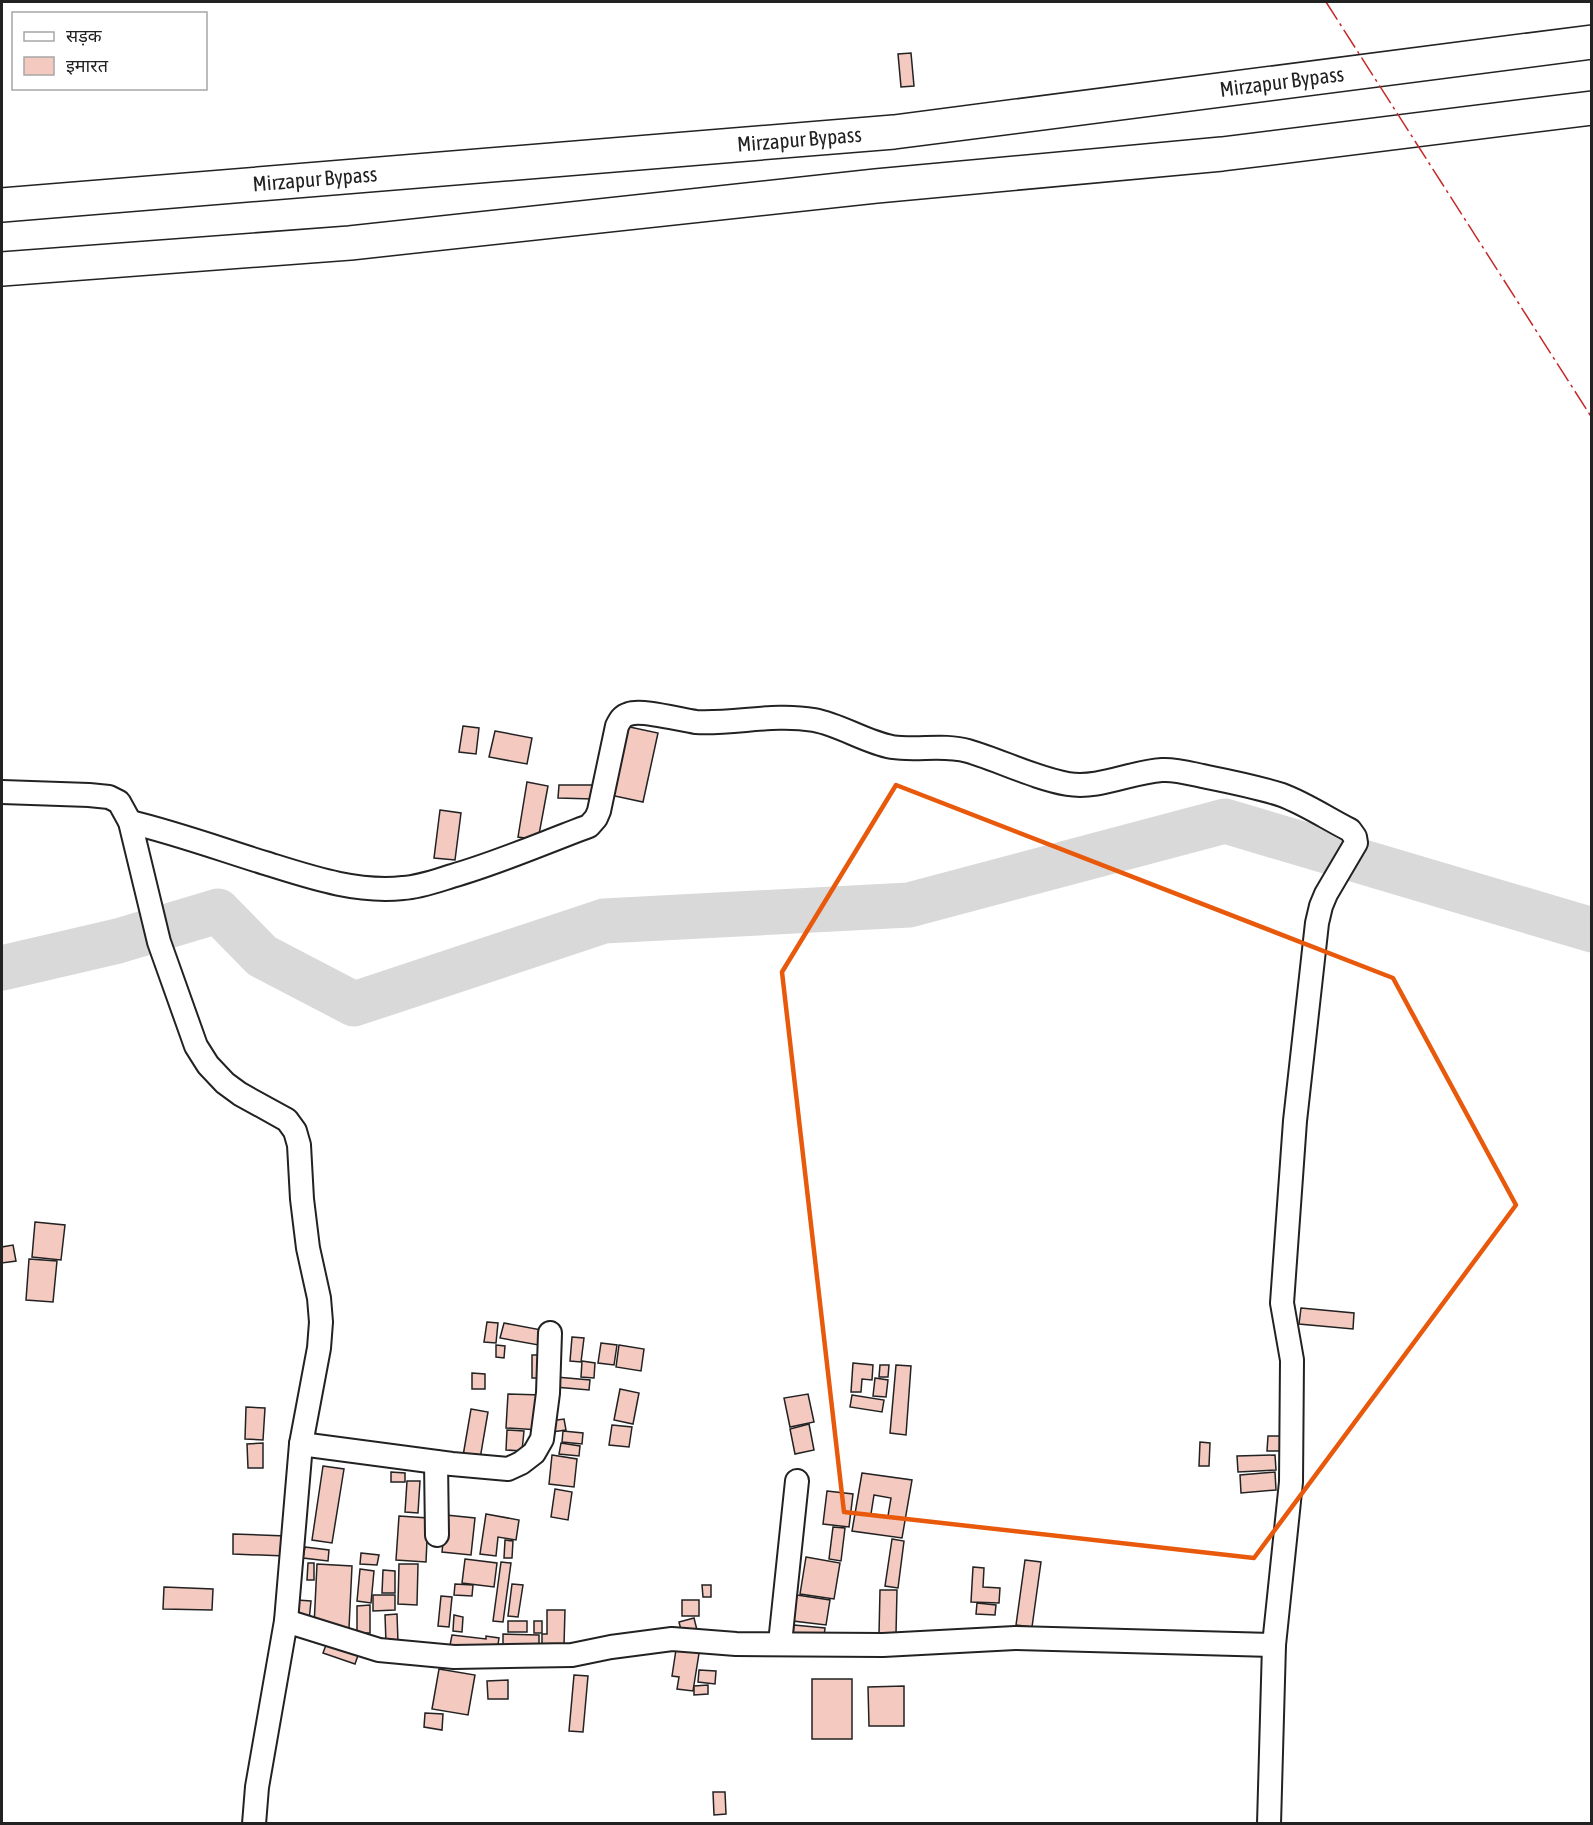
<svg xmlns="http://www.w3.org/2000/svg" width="1593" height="1825" font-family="'Asap Condensed','Noto Sans Devanagari',sans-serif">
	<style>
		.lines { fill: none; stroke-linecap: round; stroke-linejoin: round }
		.river { stroke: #d9d9d9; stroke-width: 45 }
		.building { fill: #f3c9c0; stroke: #222; stroke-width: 1.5; fill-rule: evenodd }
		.minor-casing { stroke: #222; stroke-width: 26 }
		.trunk-casing { stroke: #222; stroke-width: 36 }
		.minor { stroke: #fff; stroke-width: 22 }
		.trunk { stroke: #fff; stroke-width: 33 }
		.power { stroke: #c62828; stroke-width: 1.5; stroke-dasharray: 21 4.5 3 4.5; stroke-linecap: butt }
		.marked { fill: none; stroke: #e8590c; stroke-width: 4.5; stroke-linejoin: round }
		.labels { text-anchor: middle; stroke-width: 4.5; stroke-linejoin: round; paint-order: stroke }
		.street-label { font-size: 21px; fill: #222; stroke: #fff }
	</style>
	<rect width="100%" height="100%" fill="#fff"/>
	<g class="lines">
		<path class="river" d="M 2,968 L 118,941 L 218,911 L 262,956 L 354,1004 L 604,921 L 909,905 L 1225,821 L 1592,930"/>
	</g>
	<g class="building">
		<path d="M 911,53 L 914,86 L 901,87 L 898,54 Z"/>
		<path d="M 463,726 L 479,728 L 476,754 L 459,752 Z"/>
		<path d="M 625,726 L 658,733 L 643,802 L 610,795 Z"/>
		<path d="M 495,731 L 532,738 L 527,764 L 489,757 Z"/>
		<path d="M 527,782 L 548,786 L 538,840 L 518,837 Z"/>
		<path d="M 559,785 L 594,785 L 593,799 L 558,798 Z"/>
		<path d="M 440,810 L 461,813 L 455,860 L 434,858 Z"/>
		<path d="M 35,1222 L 65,1225 L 61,1260 L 32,1257 Z"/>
		<path d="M 13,1245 L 16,1261 L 2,1263 L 2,1247 Z"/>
		<path d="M 29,1259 L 57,1261 L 53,1302 L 26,1300 Z"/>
		<path d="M 1301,1308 L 1354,1313 L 1353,1329 L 1299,1324 Z"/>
		<path d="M 487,1322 L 498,1323 L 496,1343 L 484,1342 Z"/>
		<path d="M 504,1323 L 547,1331 L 544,1346 L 500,1338 Z"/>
		<path d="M 572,1337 L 584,1338 L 581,1362 L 570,1361 Z"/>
		<path d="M 601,1343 L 617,1345 L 614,1365 L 598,1363 Z"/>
		<path d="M 496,1345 L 505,1346 L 504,1358 L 496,1357 Z"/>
		<path d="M 619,1345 L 644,1349 L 641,1371 L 616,1367 Z"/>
		<path d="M 532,1355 L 546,1355 L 547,1378 L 532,1378 Z"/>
		<path d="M 582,1361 L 595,1363 L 594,1378 L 581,1377 Z"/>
		<path d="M 853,1363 L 873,1365 L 872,1380 L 862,1379 L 861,1392 L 851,1392 Z"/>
		<path d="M 880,1365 L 889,1365 L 888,1377 L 879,1377 Z"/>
		<path d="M 896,1365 L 911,1366 L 906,1435 L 890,1433 Z"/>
		<path d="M 472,1373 L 485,1374 L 485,1389 L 472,1389 Z"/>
		<path d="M 556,1377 L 590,1380 L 589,1390 L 555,1387 Z"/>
		<path d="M 875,1378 L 888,1380 L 886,1397 L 873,1396 Z"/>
		<path d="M 620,1389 L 639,1393 L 633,1424 L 614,1420 Z"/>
		<path d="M 508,1394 L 542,1395 L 540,1430 L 506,1428 Z"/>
		<path d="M 808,1394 L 814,1422 L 790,1427 L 784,1398 Z"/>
		<path d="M 852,1395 L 884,1400 L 882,1412 L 850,1407 Z"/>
		<path d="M 246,1407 L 265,1408 L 263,1440 L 245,1439 Z"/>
		<path d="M 471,1409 L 488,1412 L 480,1459 L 463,1456 Z"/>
		<path d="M 564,1419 L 566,1430 L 552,1432 L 550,1421 Z"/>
		<path d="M 809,1424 L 814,1450 L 795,1454 L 790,1429 Z"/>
		<path d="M 612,1425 L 632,1427 L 629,1447 L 609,1445 Z"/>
		<path d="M 507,1430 L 524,1431 L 522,1451 L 506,1450 Z"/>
		<path d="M 563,1431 L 583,1433 L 582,1444 L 562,1442 Z"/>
		<path d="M 1268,1436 L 1283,1436 L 1282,1451 L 1267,1451 Z"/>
		<path d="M 1200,1442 L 1210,1443 L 1209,1466 L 1199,1466 Z"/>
		<path d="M 263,1443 L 263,1468 L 248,1468 L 247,1444 Z"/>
		<path d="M 561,1443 L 580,1446 L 579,1456 L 559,1454 Z"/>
		<path d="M 552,1455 L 577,1459 L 574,1487 L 549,1484 Z"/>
		<path d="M 1275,1455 L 1276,1470 L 1238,1472 L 1237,1456 Z"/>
		<path d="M 323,1466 L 344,1469 L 332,1543 L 312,1540 Z"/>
		<path d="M 391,1472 L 405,1473 L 405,1482 L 391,1482 Z"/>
		<path d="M 1275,1472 L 1276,1490 L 1241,1493 L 1240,1475 Z"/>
		<path d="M 862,1473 L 912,1480 L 902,1538 L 852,1531 ZM 874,1495 L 891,1498 L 888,1516 L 871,1514 Z"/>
		<path d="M 407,1481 L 420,1481 L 418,1513 L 405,1512 Z"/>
		<path d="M 555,1489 L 572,1492 L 568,1520 L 551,1517 Z"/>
		<path d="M 827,1491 L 853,1494 L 849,1527 L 823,1524 Z"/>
		<path d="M 486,1514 L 519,1520 L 516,1540 L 498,1537 L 496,1556 L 480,1554 Z"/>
		<path d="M 446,1515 L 475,1518 L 471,1555 L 442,1552 Z"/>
		<path d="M 399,1516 L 428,1518 L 426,1562 L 396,1560 Z"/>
		<path d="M 833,1527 L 845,1528 L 841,1561 L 829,1559 Z"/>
		<path d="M 233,1534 L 286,1536 L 285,1556 L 233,1554 Z"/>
		<path d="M 892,1539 L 904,1541 L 898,1588 L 885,1586 Z"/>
		<path d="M 505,1540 L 513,1541 L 512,1558 L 504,1558 Z"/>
		<path d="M 305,1547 L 329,1550 L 328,1561 L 303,1558 Z"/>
		<path d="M 361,1553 L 379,1555 L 377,1565 L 360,1564 Z"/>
		<path d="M 806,1557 L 840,1563 L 834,1599 L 800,1594 Z"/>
		<path d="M 465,1559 L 497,1563 L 494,1587 L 462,1583 Z"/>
		<path d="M 1025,1560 L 1041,1562 L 1032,1627 L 1016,1625 Z"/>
		<path d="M 501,1562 L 511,1563 L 503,1622 L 493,1621 Z"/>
		<path d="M 308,1563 L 314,1563 L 314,1580 L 307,1580 Z"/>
		<path d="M 317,1564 L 352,1566 L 349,1628 L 314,1626 Z"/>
		<path d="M 399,1564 L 418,1564 L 417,1605 L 398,1604 Z"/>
		<path d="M 973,1567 L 984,1568 L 983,1587 L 1000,1588 L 999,1603 L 971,1602 Z"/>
		<path d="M 360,1569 L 374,1571 L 371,1603 L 357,1601 Z"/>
		<path d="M 383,1570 L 395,1571 L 395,1593 L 382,1593 Z"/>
		<path d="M 455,1584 L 473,1585 L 472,1596 L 454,1595 Z"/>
		<path d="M 512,1584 L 523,1585 L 518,1617 L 508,1616 Z"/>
		<path d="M 702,1585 L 711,1585 L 711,1597 L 703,1597 Z"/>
		<path d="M 164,1587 L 213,1589 L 212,1610 L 163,1609 Z"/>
		<path d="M 880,1590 L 897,1590 L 896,1634 L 879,1634 Z"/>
		<path d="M 373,1595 L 395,1595 L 395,1610 L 373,1611 Z"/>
		<path d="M 797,1595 L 830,1600 L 826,1625 L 793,1621 Z"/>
		<path d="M 441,1596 L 452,1597 L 449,1627 L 438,1626 Z"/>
		<path d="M 297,1600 L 311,1601 L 309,1621 L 296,1619 Z"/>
		<rect x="682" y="1600" width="17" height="16"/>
		<path d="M 977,1603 L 996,1605 L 995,1615 L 976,1614 Z"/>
		<path d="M 370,1605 L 370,1633 L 357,1633 L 357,1606 Z"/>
		<path d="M 547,1610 L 565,1610 L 564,1645 L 542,1645 L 542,1634 L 547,1634 Z"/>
		<path d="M 397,1614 L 398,1642 L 386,1643 L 385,1615 Z"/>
		<path d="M 454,1615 L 463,1617 L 462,1632 L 453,1631 Z"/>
		<path d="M 694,1618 L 698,1634 L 683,1638 L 679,1622 Z"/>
		<rect x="508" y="1621" width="19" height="11"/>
		<rect x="534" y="1621" width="8" height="12"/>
		<path d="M 794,1625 L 825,1628 L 824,1637 L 793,1635 Z"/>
		<path d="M 503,1634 L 539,1635 L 539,1645 L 503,1645 Z"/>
		<path d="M 452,1635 L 486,1639 L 486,1636 L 499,1638 L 497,1651 L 450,1645 Z"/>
		<path d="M 329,1637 L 361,1647 L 355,1664 L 323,1653 Z"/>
		<path d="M 677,1643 L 700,1647 L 693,1691 L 677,1689 L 679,1677 L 672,1676 Z"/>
		<path d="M 439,1669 L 475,1675 L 468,1715 L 432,1709 Z"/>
		<path d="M 699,1670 L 716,1671 L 715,1684 L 698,1682 Z"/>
		<path d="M 574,1675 L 588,1676 L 583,1732 L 569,1731 Z"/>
		<rect x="812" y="1679" width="40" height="60"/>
		<path d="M 508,1680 L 508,1699 L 488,1699 L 487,1681 Z"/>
		<path d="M 708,1685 L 708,1694 L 694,1695 L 694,1686 Z"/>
		<path d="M 904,1686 L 904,1726 L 869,1726 L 868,1687 Z"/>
		<path d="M 425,1713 L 443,1714 L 442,1730 L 424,1727 Z"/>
		<path d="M 713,1792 L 725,1792 L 726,1814 L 714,1815 Z"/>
	</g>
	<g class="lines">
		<defs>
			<g id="minor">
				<path d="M 2,792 L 89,795 L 109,797 L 119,802 L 130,822 L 159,942 L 196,1046 L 208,1065 L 225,1083 L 240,1094 L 287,1120 L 295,1131 L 299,1145 L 302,1199 L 308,1248 L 319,1298 L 321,1322 L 319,1348 L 301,1444 L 286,1621 L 257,1787 L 254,1824"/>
				<path d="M 130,822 C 176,833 220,849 265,863 C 310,877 356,893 403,888 C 420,887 436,881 452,876 C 498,863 543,843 589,826 L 596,818 L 599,811 L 617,726 C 620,720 622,716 629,714 C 642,709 680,720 696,722 C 736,724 774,713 814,720 C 841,725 865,742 892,747 C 917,751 943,744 968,751 C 1002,761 1034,778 1068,784 C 1100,789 1130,772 1162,770 C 1176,769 1192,774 1207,777 C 1232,782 1257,787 1282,795 C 1306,804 1328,819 1350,830 L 1355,837 L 1356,843 L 1326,894 L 1321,906 L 1317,923 L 1295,1121 L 1282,1303 L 1292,1360 L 1291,1482 L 1274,1645 L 1269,1824"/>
				<path d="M 301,1444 L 452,1464 L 508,1469 L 521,1463 L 534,1453 L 542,1439 L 548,1393 L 550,1333"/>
				<path d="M 436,1462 L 437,1535"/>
				<path d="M 286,1621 L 379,1650 L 454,1657 L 572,1655 L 611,1647 L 672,1639 L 736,1644 L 883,1645 L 1015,1638 L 1274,1645"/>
				<path d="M 780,1643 L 797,1481"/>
			</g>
			<g id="trunk">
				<path id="s1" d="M 2,205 L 894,132 L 1592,42"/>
				<path d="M 2,269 L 350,243 L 876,186 L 1222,154 L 1592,108"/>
			</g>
		</defs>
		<use href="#minor" class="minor-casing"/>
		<use href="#trunk" class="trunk-casing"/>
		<use href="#minor" class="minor"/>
		<use href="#trunk" class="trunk"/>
		<path class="power" d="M 1326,2 L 1592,418"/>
	</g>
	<path class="marked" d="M 896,785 L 1393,978 L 1516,1205 L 1254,1558 L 844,1512 L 782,972 Z"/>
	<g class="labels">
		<g class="street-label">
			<text dy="7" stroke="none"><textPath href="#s1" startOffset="1286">Mirzapur Bypass</textPath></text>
			<text dy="7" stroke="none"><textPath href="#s1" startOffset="800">Mirzapur Bypass</textPath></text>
			<text dy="7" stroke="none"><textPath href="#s1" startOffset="314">Mirzapur Bypass</textPath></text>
		</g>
	</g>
	<rect width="1593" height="1825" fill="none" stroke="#222222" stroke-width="6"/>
	<rect x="12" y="12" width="195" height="78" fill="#ffffff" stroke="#a7a7a7" stroke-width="1.5"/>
	<rect x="24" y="32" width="30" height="9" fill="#ffffff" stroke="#a7a7a7" stroke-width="1.5"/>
	<text x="66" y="42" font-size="18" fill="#222222">सड़क</text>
	<rect x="24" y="57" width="30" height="18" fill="#f3c9c0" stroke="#a7a7a7" stroke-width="1.5"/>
	<text x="66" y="72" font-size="18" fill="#222222">इमारत</text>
</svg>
